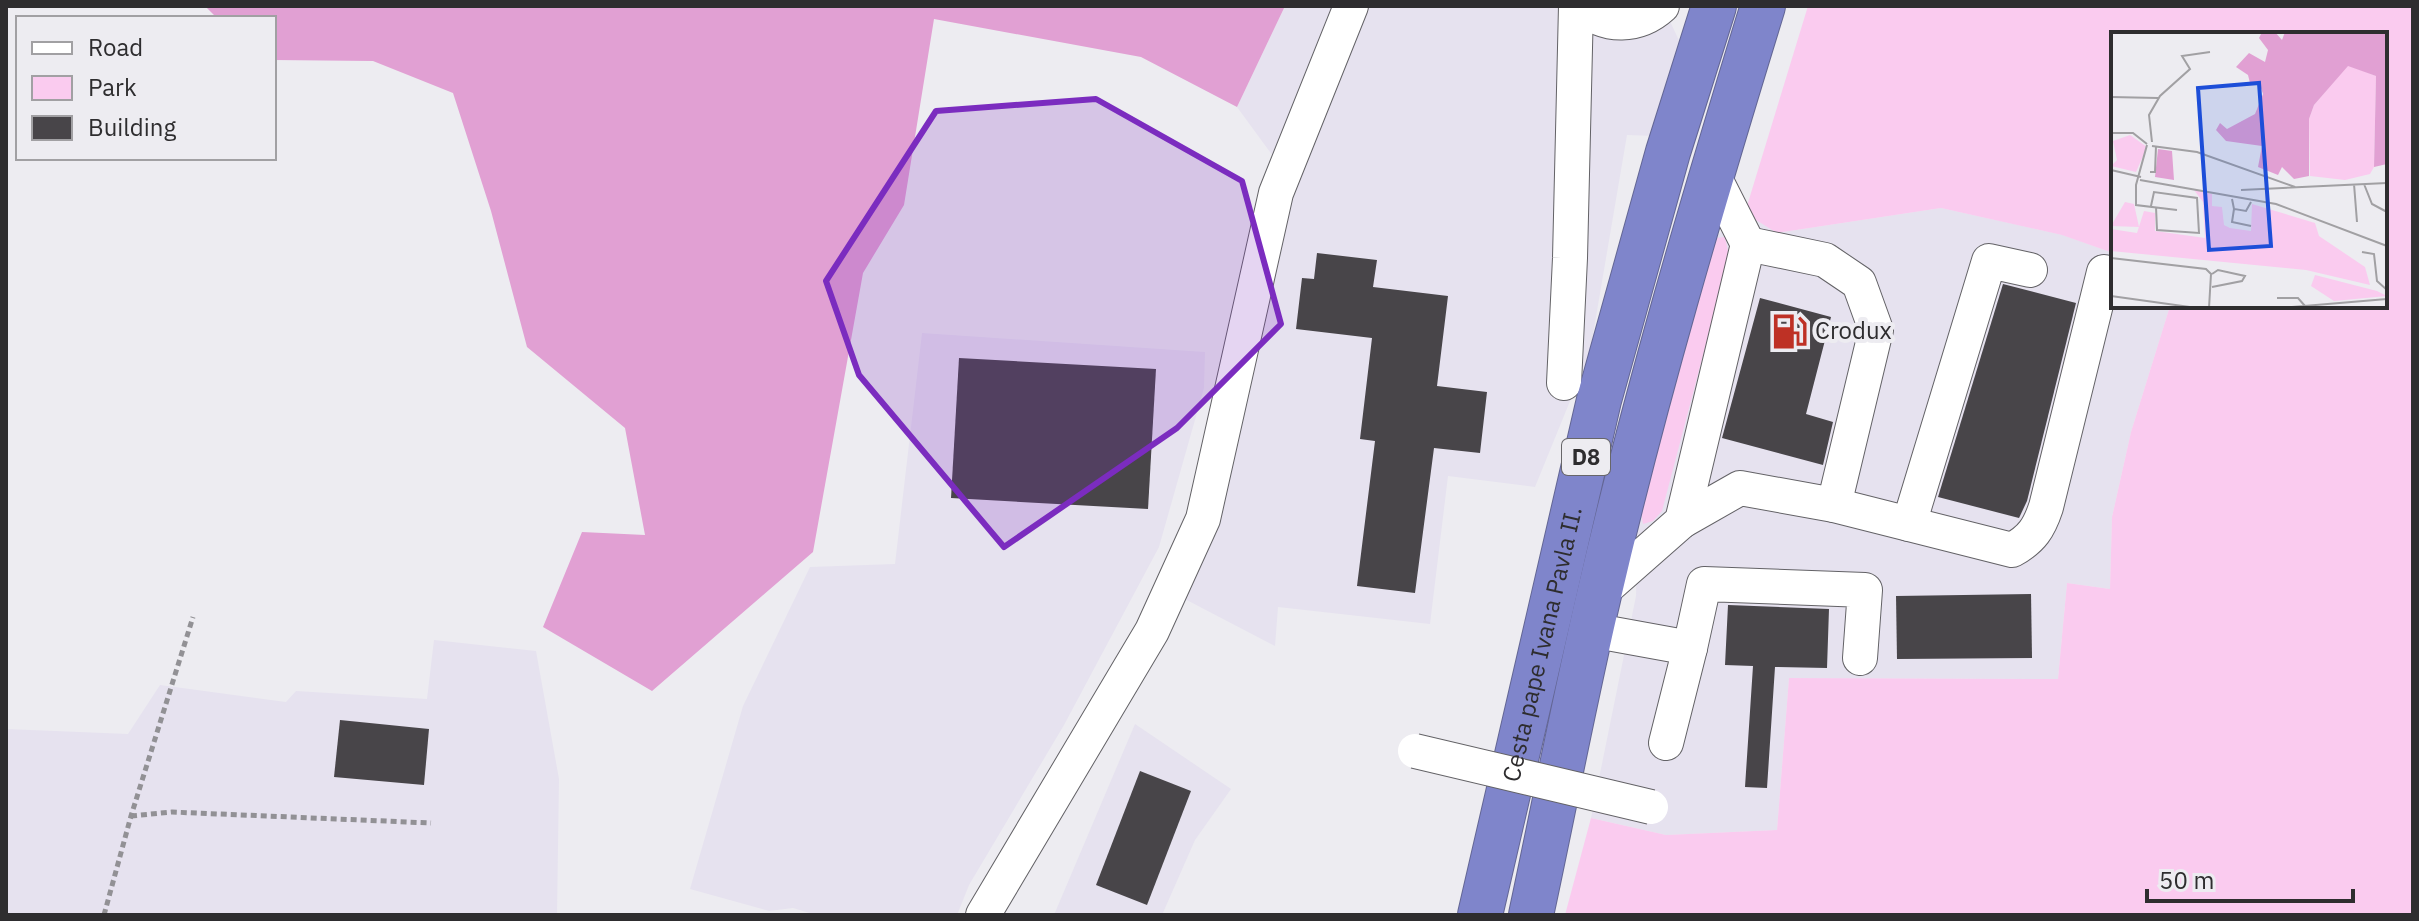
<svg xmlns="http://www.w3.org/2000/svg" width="2419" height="921" font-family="'IBM Plex Sans',sans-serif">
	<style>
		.built { fill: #e6e2ef }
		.green { fill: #facbef }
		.forest { fill: #e1a0d3 }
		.building { fill: #484549 }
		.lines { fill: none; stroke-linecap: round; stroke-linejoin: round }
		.minor-casing { stroke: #636266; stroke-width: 36 }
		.highway-casing { stroke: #636694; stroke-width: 46 }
		.path { stroke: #929195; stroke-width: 5; stroke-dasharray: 6 4; stroke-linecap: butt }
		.minor { stroke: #fff; stroke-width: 34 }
		.highway { stroke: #7f85cb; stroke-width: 44 }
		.minor-bridge-casing { stroke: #636266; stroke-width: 36; stroke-linecap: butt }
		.minor-bridge { stroke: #fff; stroke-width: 34 }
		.marked { fill: #7b2cbf; fill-opacity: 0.2; stroke: #7b2cbf; stroke-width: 6; stroke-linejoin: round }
		.labels { text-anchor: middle; stroke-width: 8; stroke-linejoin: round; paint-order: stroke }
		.shield { fill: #edecf1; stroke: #676669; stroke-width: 2 }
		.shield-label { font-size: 22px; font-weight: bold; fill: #2e2d2f }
		.poi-label { font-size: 24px; fill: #2e2d2f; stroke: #edecf1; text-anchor: start }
		.street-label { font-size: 24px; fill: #2e2d2f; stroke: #edecf1 }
		.inset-road { fill: none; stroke: #a1a0a3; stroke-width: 2 }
		.view { fill: #1d4ed8; fill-opacity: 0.15; stroke: #1d4ed8; stroke-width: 4 }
		.inset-edge { fill: none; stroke: #2e2d2f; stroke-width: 4 }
	</style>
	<rect width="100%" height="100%" fill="#edecf1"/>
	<g class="built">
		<path d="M 1285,6 L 1673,6 L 1668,17 L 1683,49 L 1655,136 L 1627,135 L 1590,352 L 1535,487 L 1448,476 L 1430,624 L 1278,607 L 1275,646 L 1179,596 L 1295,186 L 1237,107 Z"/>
		<path d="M 1747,206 L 1777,233 L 1941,208 L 2063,235 L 2113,253 L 2113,306 L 2170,306 L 2131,432 L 2112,517 L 2110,589 L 2067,583 L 2058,679 L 1789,678 L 1777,830 L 1666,835 L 1591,818 L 1636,596 L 1638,523 L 1715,238 Z"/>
		<path d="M 922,333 L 1205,352 L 1204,388 L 1159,547 L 1064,725 L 969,885 L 957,915 L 816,915 L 793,908 L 769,911 L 690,889 L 743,706 L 810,567 L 895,564 Z"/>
		<path d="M 434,640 L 536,651 L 559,779 L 557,915 L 6,915 L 6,729 L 128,734 L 160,685 L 286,702 L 296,691 L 427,699 Z"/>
		<path d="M 1135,724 L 1231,789 L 1195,840 L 1162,915 L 1054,915 Z"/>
	</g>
	<g class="green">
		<path d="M 1808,6 L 2413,6 L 2413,915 L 1565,915 L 1591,818 L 1666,835 L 1777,830 L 1789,678 L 2058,679 L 2067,583 L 2110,589 L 2112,517 L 2131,432 L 2170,306 L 2385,306 L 2385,34 L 2113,34 L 2113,253 L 2062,235 L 1941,208 L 1777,233 L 1756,220 L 1747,206 Z"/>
		<path d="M 1725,237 L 1729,256 L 1662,511 L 1653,521 L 1643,524 L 1641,513 L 1715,238 Z"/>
	</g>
	<path class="forest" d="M 205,6 L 1285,6 L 1237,107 L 1141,57 L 934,19 L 904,205 L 863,273 L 813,552 L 652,691 L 543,627 L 582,532 L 645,535 L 625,428 L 527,347 L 491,211 L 453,93 L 373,61 L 274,60 L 274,18 L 217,18 Z"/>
	<g class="building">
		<path d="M 1317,253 L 1377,260 L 1373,287 L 1448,296 L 1437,386 L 1487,392 L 1480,453 L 1434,448 L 1415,593 L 1357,586 L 1375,441 L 1360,439 L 1372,338 L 1296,329 L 1302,278 L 1314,279 Z"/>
		<path d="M 2003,284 L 2076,303 L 2027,501 L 2019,518 L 1938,497 Z"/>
		<path d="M 1760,298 L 1831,317 L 1806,414 L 1833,422 L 1823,465 L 1722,438 Z"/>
		<path d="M 959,358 L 1156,369 L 1148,509 L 951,498 Z"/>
		<path d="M 2031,594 L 2032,658 L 1897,659 L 1896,596 Z"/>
		<path d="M 1728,605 L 1829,609 L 1827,668 L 1775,667 L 1767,788 L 1745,787 L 1753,666 L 1725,665 Z"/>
		<path d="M 340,720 L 429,729 L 424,785 L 334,777 Z"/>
		<path d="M 1140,771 L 1191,791 L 1147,905 L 1096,885 Z"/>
	</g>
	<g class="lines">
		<defs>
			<g id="minor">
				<path d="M 1581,6 C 1605,29 1639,27 1662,6"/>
				<path d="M 1564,383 L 1570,258 L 1576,6"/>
				<path d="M 1834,505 L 2012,550 C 2032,539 2039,528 2046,507 L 2104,272"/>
				<path d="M 1682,521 L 1740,488 L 1834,505 L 1876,330 L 1859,283 L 1825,260 L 1748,244"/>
				<path d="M 1909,524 L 1989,261 L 2030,270"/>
				<path d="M 1599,594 L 1682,521 L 1748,244 L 1712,173"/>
				<path d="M 1591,630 L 1690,648 L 1666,743"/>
				<path d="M 1690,648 L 1704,584 L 1865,590 L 1860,658"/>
				<path d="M 983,915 L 1152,631 L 1203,519 L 1276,193 L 1351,6"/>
			</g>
			<g id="highway">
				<path id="s1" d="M 1480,915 L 1599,400 L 1668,152 L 1714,6"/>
				<path d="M 1531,915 C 1554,808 1574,701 1599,595 C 1645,397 1703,201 1763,6"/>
			</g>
		</defs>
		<use href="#minor" class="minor-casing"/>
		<use href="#highway" class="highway-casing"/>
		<g class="path">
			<path d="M 131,816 L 172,812 L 431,823"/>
			<path d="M 104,915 L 131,816 L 193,617"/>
		</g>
		<use href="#minor" class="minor"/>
		<use href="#highway" class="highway"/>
		<defs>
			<path id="minor-bridge" d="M 1415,751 L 1651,807"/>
		</defs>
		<use href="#minor-bridge" class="minor-bridge-casing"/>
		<use href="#minor-bridge" class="minor-bridge"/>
	</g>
	<path class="marked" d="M 1096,99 L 1242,181 L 1281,324 L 1177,428 L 1004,547 L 859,375 L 826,281 L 936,111 Z"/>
	<defs>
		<symbol id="fuel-bare" viewBox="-9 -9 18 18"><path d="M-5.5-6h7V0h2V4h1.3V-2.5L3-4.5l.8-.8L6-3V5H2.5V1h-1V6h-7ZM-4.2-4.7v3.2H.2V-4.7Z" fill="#be3125" stroke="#edecf1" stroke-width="2.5" paint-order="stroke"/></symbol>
	</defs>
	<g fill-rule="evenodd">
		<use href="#fuel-bare" x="1764" y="306" width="51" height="51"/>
	</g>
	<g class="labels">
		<rect class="shield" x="1562" y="439" width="48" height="36" rx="6"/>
		<g class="shield-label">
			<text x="1586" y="465">D8</text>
		</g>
		<g class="poi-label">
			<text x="1815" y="339">Crodux</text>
		</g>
		<g class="street-label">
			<text dy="8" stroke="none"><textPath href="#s1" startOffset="278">Cesta pape Ivana Pavla II.</textPath></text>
		</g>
	</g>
	<g transform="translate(2111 32)">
		<rect width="276" height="276" fill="#edecf1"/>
		<path d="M 237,33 L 265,44 L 263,135 L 259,142 L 234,148 L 199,144 L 198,87 L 203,73 ZM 19,103 L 36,115 L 25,140 L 0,134 L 6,128 L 2,109 ZM 83,158 L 101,162 L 101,174 L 111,175 L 113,193 L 119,196 L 140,199 L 141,172 L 204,191 L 208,204 L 254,235 L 259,253 L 195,238 L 0,219 L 0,197 L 26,201 L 33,179 L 44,181 L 44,199 L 94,206 L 92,170 ZM 14,170 L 23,172 L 28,195 L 0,194 ZM 204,243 L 266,259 L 276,264 L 223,269 L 200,254 Z" fill="#facbef"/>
		<path d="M 151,0 L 164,0 L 171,8 L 174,0 L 276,0 L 276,132 L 263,135 L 265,44 L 237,34 L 203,73 L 198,87 L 198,144 L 183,147 L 171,135 L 167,143 L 147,135 L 151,114 L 115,109 L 105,98 L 109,91 L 116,97 L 144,82 L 152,62 L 148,50 L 139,51 L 137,43 L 125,35 L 138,21 L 154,30 L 157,18 L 148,6 ZM 47,117 L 61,119 L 63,148 L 44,145 Z" fill="#e1a0d3"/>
		<path class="inset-road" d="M 0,65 L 47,66M 0,101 L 22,101 L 36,112M 41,110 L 38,83 L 49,64 L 79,37 L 71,24 L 99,20M 36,113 L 25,153 L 25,173 L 66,178M 41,114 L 86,120 L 184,155M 0,138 L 30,145M 39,140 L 44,140 L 45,114M 29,148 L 165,172 L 276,214M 243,152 L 246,190M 253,152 L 261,172 L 276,180M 130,158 L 276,151M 121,167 L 123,177 L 135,179 L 140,170M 40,174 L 43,160 L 86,166 L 88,201 L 46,198 L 45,175M 123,177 L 121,190 L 140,194M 251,220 L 263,222 L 266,249 L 276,258M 0,226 L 95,237 L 100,242 L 98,276M 101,255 L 131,249 L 134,244 L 107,238 L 101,242M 0,264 L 86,276M 166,266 L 187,266 L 194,274M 170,276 L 276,267"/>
		<path class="view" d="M 148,51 L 160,214 L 98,218 L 87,56 Z"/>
		<rect width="276" height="276" class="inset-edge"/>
	</g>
	<rect width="2419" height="921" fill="none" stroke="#2e2d2f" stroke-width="16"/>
	<rect x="16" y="16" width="260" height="144" fill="#edecf1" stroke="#a1a0a3" stroke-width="2"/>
	<rect x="32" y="42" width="40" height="12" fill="#ffffff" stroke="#a1a0a3" stroke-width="2"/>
	<text x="88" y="56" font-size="24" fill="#2e2d2f">Road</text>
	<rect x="32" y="76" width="40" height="24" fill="#facbef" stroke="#a1a0a3" stroke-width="2"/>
	<text x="88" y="96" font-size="24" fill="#2e2d2f">Park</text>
	<rect x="32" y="116" width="40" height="24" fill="#484549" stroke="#a1a0a3" stroke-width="2"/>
	<text x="88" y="136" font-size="24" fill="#2e2d2f">Building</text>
	<path d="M2147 889v12h206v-12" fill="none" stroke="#2e2d2f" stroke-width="4"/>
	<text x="2159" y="889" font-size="24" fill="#2e2d2f" stroke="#edecf1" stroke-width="6" paint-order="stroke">50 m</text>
</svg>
